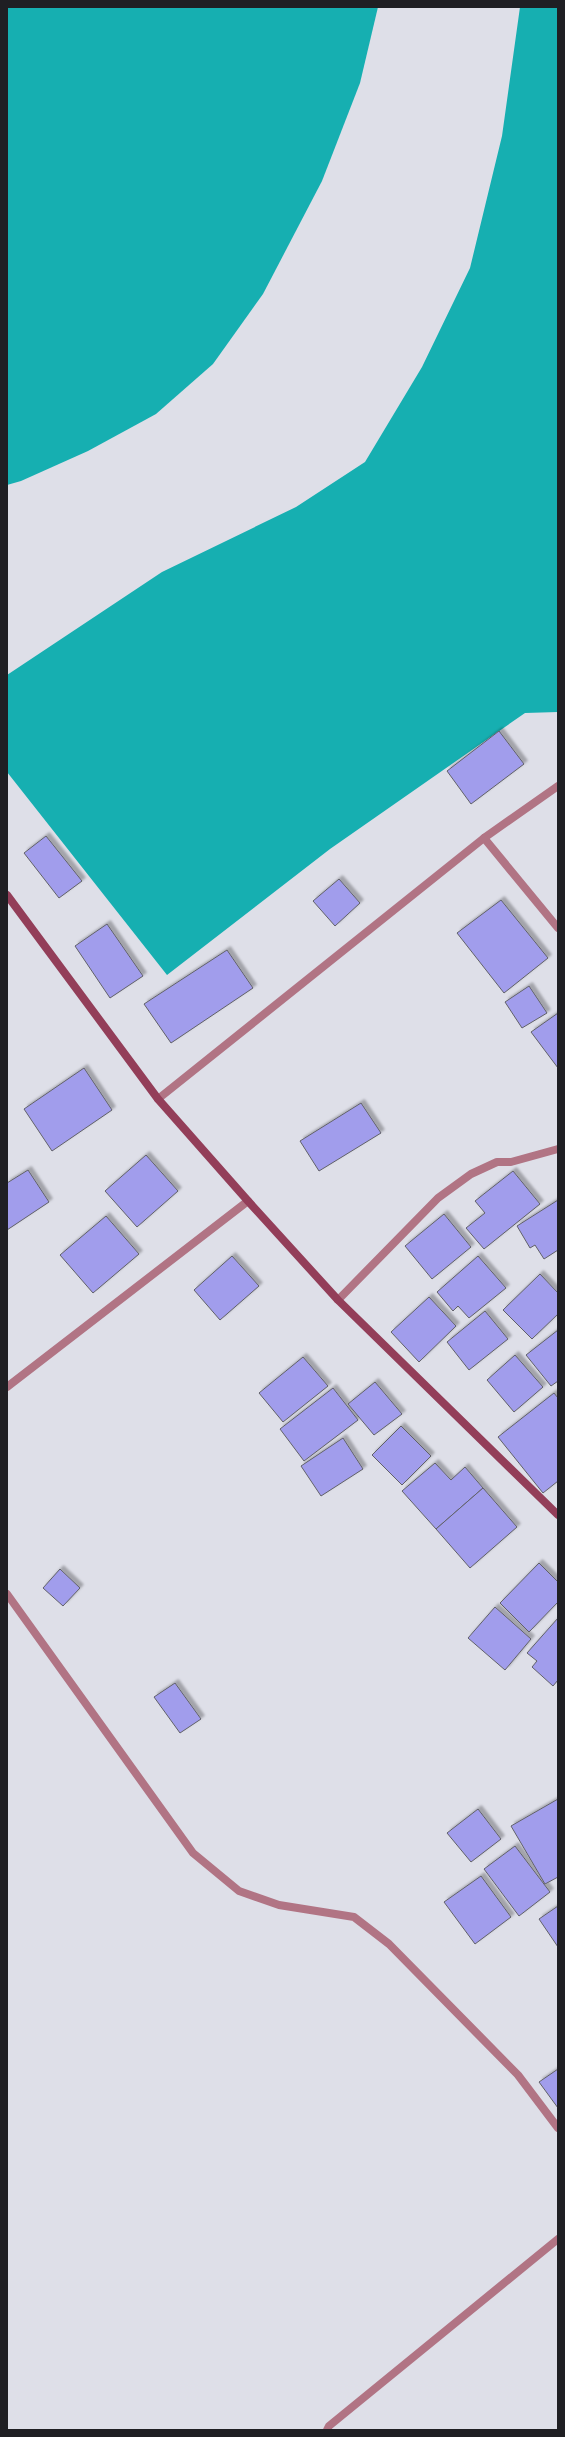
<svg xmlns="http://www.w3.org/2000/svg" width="565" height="2437" font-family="Jost,sans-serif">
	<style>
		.water { fill: #16afb1 }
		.building { fill: #a19dec; stroke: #616169; filter: url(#shadow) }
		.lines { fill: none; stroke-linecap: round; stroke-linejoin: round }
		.street { stroke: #b17484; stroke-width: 8 }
		.secondary { stroke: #933e59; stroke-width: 8 }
	</style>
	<defs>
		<filter id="shadow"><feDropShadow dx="3.5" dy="-3.5" stdDeviation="1" flood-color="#0004"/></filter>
	</defs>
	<rect width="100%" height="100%" fill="#dedfe8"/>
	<g class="water">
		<path d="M 7,7 L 378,7 L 360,83 L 322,181 L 263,294 L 213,364 L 156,414 L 88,451 L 21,481 L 7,485 Z"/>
		<path d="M 520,7 L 558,7 L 558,712 L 525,713 L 330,849 L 167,975 L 7,772 L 7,675 L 162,572 L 296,507 L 365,462 L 422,367 L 470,268 L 502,136 Z"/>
	</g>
	<g class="building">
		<path d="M 499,731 L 524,764 L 471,804 L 447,771 Z"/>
		<path d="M 46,836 L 82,881 L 59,898 L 24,853 Z"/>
		<path d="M 339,879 L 360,903 L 335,926 L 313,901 Z"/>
		<path d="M 501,900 L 548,958 L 504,993 L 457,933 Z"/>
		<path d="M 107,924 L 143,976 L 110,998 L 75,946 Z"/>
		<path d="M 227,950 L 253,988 L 171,1043 L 144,1004 Z"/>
		<path d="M 529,986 L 547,1013 L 522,1028 L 505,1002 Z"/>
		<path d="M 558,1013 L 558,1068 L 531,1032 Z"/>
		<path d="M 84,1068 L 112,1110 L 52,1151 L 24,1109 Z"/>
		<path d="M 361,1103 L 381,1133 L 319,1171 L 300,1141 Z"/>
		<path d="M 146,1155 L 178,1191 L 137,1227 L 105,1191 Z"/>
		<path d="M 28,1170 L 49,1202 L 7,1230 L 7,1183 Z"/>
		<path d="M 513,1171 L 540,1204 L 484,1249 L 466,1228 L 485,1213 L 475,1201 Z"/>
		<path d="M 558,1200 L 558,1250 L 544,1259 L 535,1245 L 530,1248 L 517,1226 Z"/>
		<path d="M 444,1214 L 471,1247 L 432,1279 L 405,1246 Z"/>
		<path d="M 106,1216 L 139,1254 L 93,1293 L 60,1255 Z"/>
		<path d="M 232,1256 L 259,1286 L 220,1320 L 194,1290 Z"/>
		<path d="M 478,1256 L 506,1288 L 469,1318 L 458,1306 L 453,1311 L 437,1292 Z"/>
		<path d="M 540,1274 L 558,1293 L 558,1314 L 532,1339 L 503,1310 Z"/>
		<path d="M 429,1297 L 456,1326 L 419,1362 L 391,1332 Z"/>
		<path d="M 485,1311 L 508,1339 L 469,1370 L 447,1342 Z"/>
		<path d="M 558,1330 L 558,1381 L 551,1386 L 526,1355 Z"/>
		<path d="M 515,1355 L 543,1387 L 514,1412 L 487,1380 Z"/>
		<path d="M 303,1357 L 328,1386 L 283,1422 L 259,1393 Z"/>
		<path d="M 375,1382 L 402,1414 L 374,1435 L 348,1404 Z"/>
		<path d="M 333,1388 L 358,1420 L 304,1461 L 280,1429 Z"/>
		<path d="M 554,1393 L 558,1398 L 558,1481 L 543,1493 L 498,1437 Z"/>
		<path d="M 401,1426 L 431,1456 L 402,1485 L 372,1455 Z"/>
		<path d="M 343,1438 L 363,1469 L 321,1496 L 301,1466 Z"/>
		<path d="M 435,1463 L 451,1480 L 465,1467 L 483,1488 L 436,1529 L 402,1491 Z"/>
		<path d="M 483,1488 L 517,1527 L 470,1568 L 436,1529 Z"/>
		<path d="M 539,1563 L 558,1582 L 558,1602 L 529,1632 L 500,1603 Z"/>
		<path d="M 60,1569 L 80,1588 L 63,1606 L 43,1588 Z"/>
		<path d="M 495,1607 L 531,1639 L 505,1670 L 468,1638 Z"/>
		<path d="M 558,1618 L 558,1680 L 553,1686 L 532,1667 L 537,1661 L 527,1653 Z"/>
		<path d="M 175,1683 L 201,1719 L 180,1733 L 154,1697 Z"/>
		<path d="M 558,1799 L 558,1877 L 545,1884 L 511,1826 Z"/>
		<path d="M 478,1809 L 501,1839 L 471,1862 L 447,1833 Z"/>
		<path d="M 515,1846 L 550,1892 L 519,1916 L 484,1869 Z"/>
		<path d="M 481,1876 L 511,1917 L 475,1944 L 444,1902 Z"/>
		<path d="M 558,1906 L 558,1947 L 539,1919 Z"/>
		<path d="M 558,2069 L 558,2108 L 539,2082 Z"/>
	</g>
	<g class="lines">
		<g class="street">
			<path d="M 484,838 L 558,928"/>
			<path d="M 158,1099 L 484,838 L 558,786"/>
			<path d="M 338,1300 L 438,1198 L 471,1174 L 497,1162 L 511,1162 L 558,1149"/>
			<path d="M 7,1387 L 248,1201"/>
			<path d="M 7,1594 L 193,1853 L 239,1891 L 279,1905 L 354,1917 L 389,1944 L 518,2075 L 558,2128"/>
			<path d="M 327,2430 L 329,2426 L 558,2239"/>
		</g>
		<path class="secondary" d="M 7,895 L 158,1099 L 248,1201 L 338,1300 L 558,1515"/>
	</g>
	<rect width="565" height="2437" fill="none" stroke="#1f1f23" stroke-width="16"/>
</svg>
